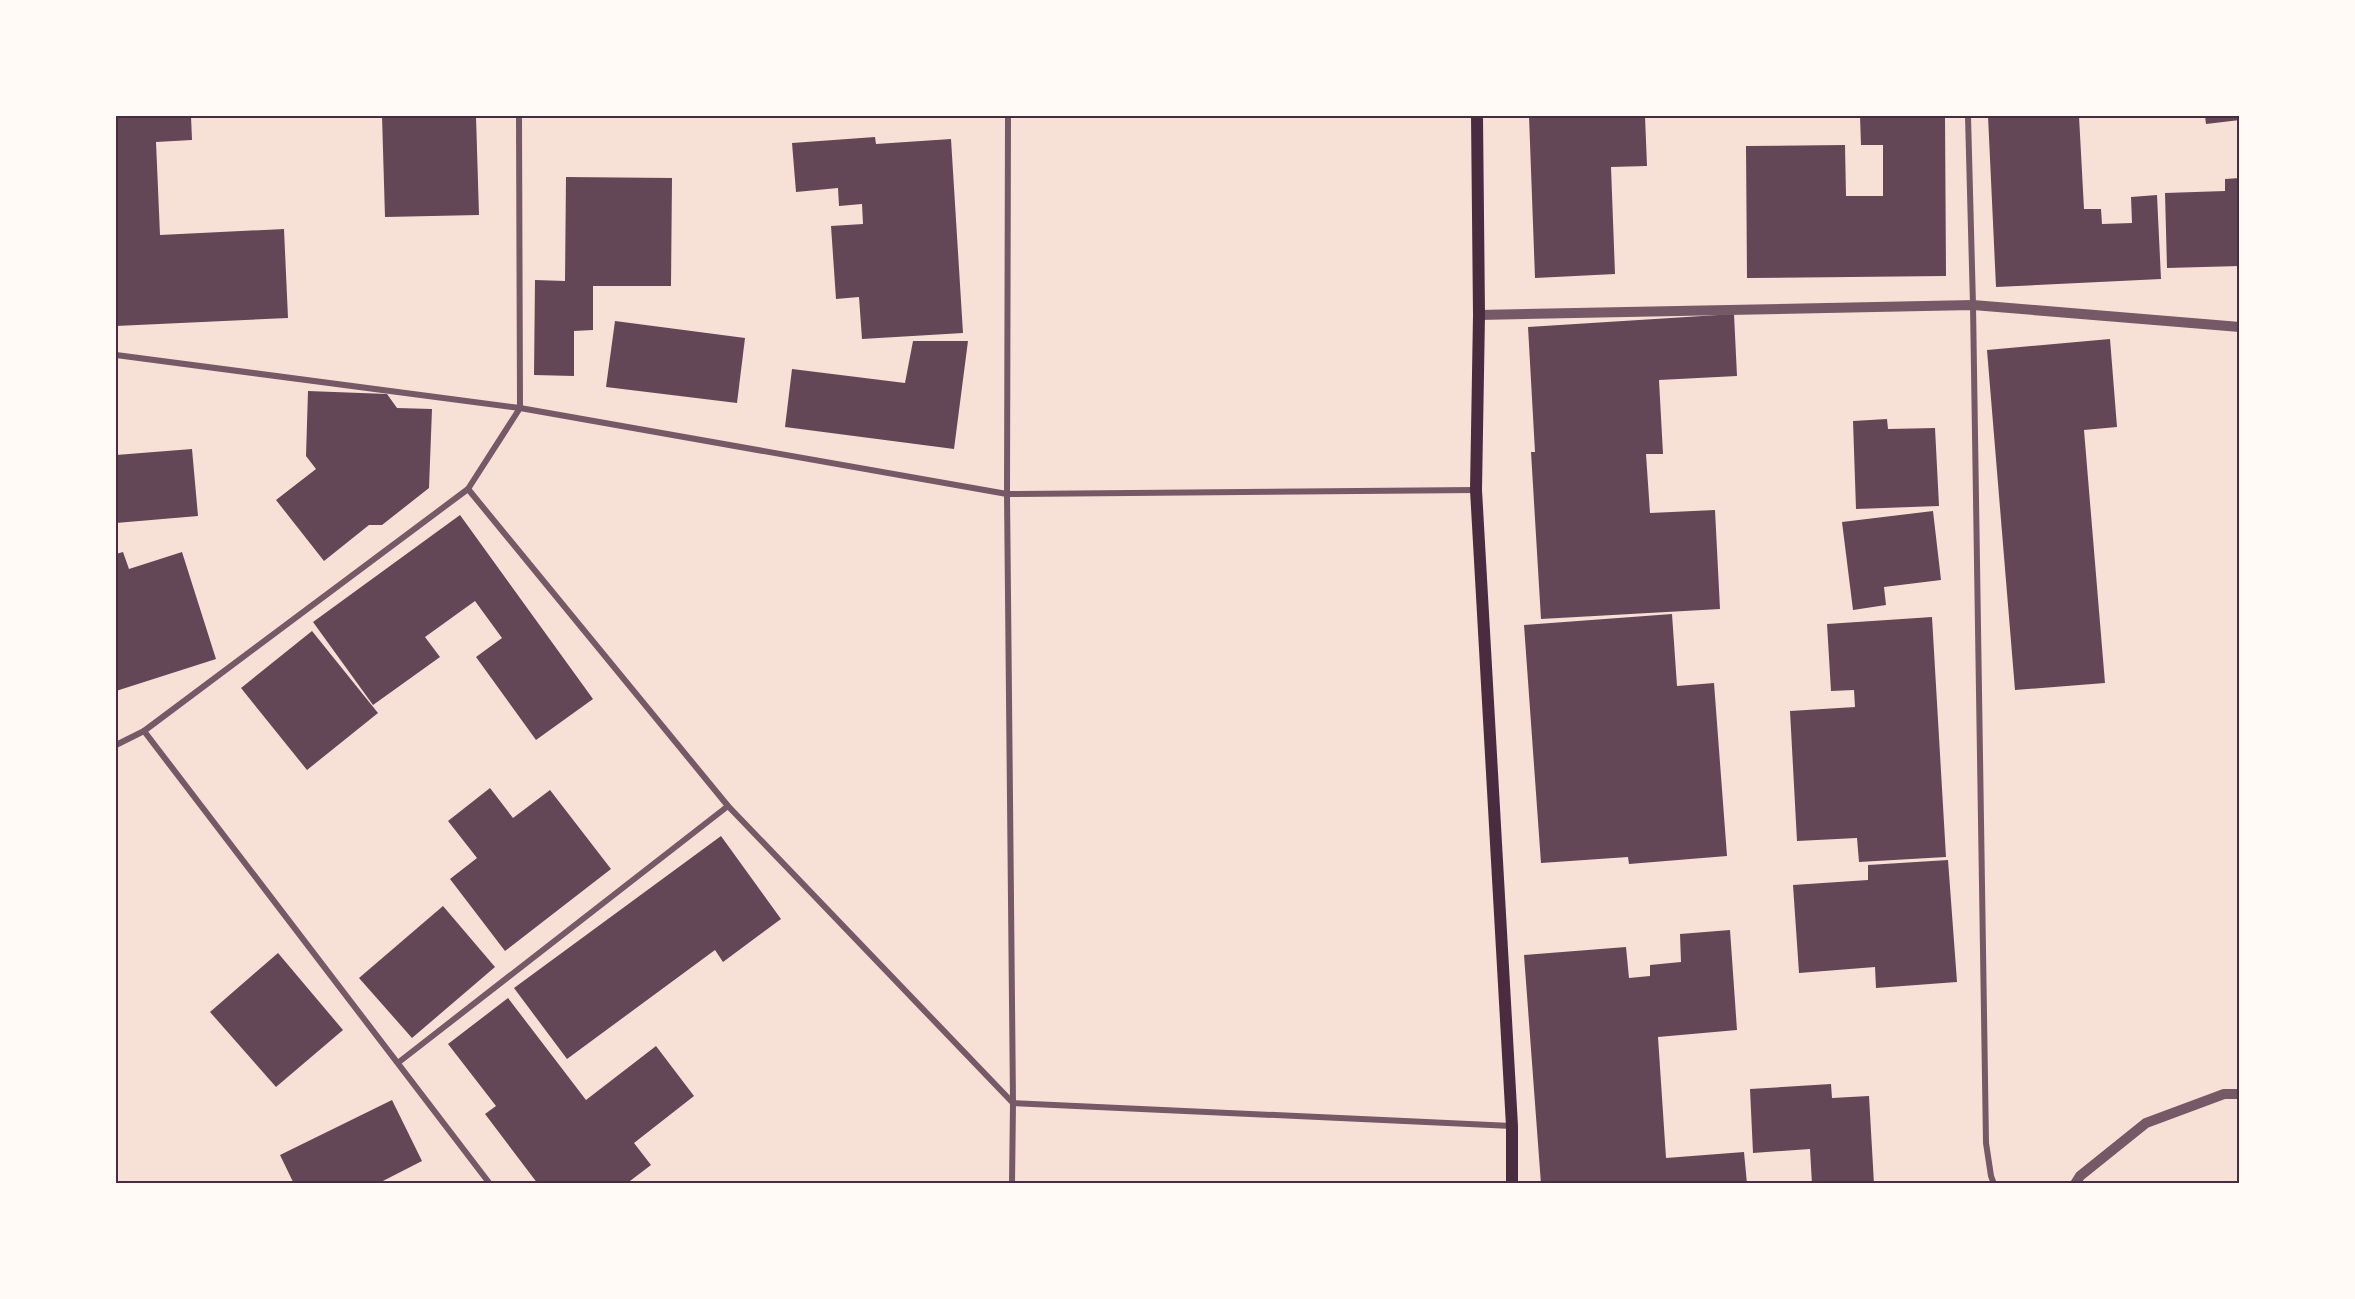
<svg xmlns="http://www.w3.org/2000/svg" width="2355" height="1299" font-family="Montserrat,sans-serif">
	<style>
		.building { fill: #644757 }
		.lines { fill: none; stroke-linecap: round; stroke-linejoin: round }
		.minor { stroke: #755966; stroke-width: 6 }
		.tertiary { stroke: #755966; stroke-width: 10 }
		.secondary { stroke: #4a2c40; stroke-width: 12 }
		.neatline { fill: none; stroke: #4a2c40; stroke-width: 2 }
	</style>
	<rect width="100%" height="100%" fill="#f7e1d7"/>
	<g class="building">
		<path d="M 116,116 L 191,116 L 192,140 L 156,142 L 160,235 L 284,229 L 288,318 L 116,326 Z"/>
		<path d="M 382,116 L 476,116 L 479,215 L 385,217 Z"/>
		<path d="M 1529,116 L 1645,116 L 1647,166 L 1611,167 L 1615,274 L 1535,278 Z"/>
		<path d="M 1860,116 L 1945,116 L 1946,276 L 1747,278 L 1746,146 L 1845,145 L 1846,196 L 1883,196 L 1883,145 L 1861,145 Z"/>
		<path d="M 1988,116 L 2079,116 L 2084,209 L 2101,209 L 2102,224 L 2132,223 L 2131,197 L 2157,195 L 2161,279 L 1996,287 Z"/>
		<path d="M 2205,116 L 2240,116 L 2240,120 L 2206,124 Z"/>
		<path d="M 875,137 L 876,144 L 951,139 L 963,333 L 862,339 L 859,297 L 836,299 L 831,226 L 863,224 L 862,204 L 839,206 L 838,188 L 796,192 L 792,143 Z"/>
		<path d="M 566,177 L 672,178 L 671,286 L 593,286 L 593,330 L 574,331 L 574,376 L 534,375 L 535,280 L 565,281 Z"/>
		<path d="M 2240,178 L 2240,266 L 2167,268 L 2165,193 L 2225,191 L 2225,179 Z"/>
		<path d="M 1734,314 L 1737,376 L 1659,380 L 1663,454 L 1646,454 L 1650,513 L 1715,510 L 1720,609 L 1541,619 L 1531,452 L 1535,452 L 1528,327 Z"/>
		<path d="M 615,321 L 745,338 L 737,403 L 606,387 Z"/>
		<path d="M 2110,339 L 2117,427 L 2084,430 L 2105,683 L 2015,690 L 1987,350 Z"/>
		<path d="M 913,341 L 968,341 L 954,449 L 785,427 L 792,369 L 905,383 Z"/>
		<path d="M 308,391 L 387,394 L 397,408 L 432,409 L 429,488 L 382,525 L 369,525 L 324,561 L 276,500 L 316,469 L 306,456 Z"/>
		<path d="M 1887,419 L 1888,429 L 1935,428 L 1939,506 L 1856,509 L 1853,421 Z"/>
		<path d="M 192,449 L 198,516 L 116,523 L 116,455 Z"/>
		<path d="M 1933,511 L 1941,580 L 1884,587 L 1886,605 L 1853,610 L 1842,522 Z"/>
		<path d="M 460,515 L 593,699 L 536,740 L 476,657 L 502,638 L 475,601 L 425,637 L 440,657 L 373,705 L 313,622 Z"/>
		<path d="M 123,552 L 129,569 L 182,552 L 216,659 L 116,691 L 116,554 Z"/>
		<path d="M 1672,614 L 1677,686 L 1714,683 L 1727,856 L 1629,864 L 1628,857 L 1541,863 L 1524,625 Z"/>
		<path d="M 1932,617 L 1946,857 L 1859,862 L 1857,838 L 1797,841 L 1790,711 L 1855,707 L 1854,690 L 1831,691 L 1827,624 Z"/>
		<path d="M 312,631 L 378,713 L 307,770 L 241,688 Z"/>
		<path d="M 490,788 L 513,818 L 550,790 L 611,869 L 505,951 L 450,879 L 477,858 L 448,821 Z"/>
		<path d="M 721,836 L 781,919 L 723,962 L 715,950 L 567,1059 L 514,988 Z"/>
		<path d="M 1948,860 L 1957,982 L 1876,988 L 1875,967 L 1799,973 L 1793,885 L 1868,880 L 1868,865 Z"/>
		<path d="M 443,906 L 495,967 L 412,1038 L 359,978 Z"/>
		<path d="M 1730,930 L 1737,1030 L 1658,1037 L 1666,1158 L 1744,1152 L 1747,1184 L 1541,1184 L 1524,955 L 1626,947 L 1629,978 L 1650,976 L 1650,965 L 1681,962 L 1680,934 Z"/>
		<path d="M 278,953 L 343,1030 L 276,1087 L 210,1012 Z"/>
		<path d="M 508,998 L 586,1100 L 656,1046 L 694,1096 L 634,1143 L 651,1165 L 626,1184 L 538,1184 L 485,1114 L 496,1106 L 448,1044 Z"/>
		<path d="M 1831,1084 L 1832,1098 L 1869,1096 L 1874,1184 L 1812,1184 L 1810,1149 L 1753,1153 L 1750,1089 Z"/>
		<path d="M 392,1100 L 422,1161 L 377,1184 L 294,1184 L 280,1155 Z"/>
	</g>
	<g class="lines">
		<g class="minor">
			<path d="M 1008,116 L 1007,494 L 1013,1103 L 1012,1184"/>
			<path d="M 1968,116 L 1973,305 L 1986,1143 L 1991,1176 L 1994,1184"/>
			<path d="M 116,355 L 520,408 L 1007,494 L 1476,490"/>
			<path d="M 468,489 L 728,806 L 1013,1103 L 1512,1126"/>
			<path d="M 144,731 L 490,1184"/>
			<path d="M 116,745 L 144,731 L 468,489 L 520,408 L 519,116"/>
			<path d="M 399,1062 L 728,806"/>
		</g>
		<g class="tertiary">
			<path d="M 1479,315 L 1973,305 L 2240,327"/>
			<path d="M 2075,1184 L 2080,1176 L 2146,1123 L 2224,1094 L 2240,1094"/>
		</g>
		<path class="secondary" d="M 1477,116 L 1479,315 L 1476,490 L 1512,1126 L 1512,1184"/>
	</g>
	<rect width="2355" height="1299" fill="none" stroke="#fffaf5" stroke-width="234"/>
	<rect x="117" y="117" width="2121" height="1065" class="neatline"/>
</svg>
